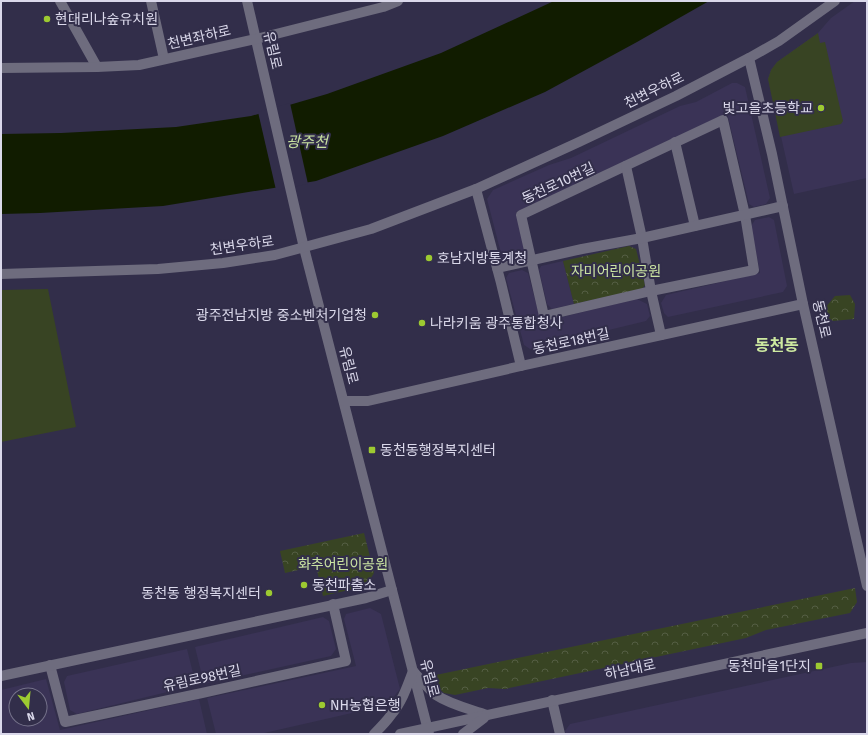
<svg xmlns="http://www.w3.org/2000/svg" width="868" height="735" font-family="'Fira Sans','Noto Sans KR',sans-serif">
	<style>
		.built { fill: #3a3356; fill-rule: evenodd }
		.green { fill: #384423 }
		.forest { fill: url(#forest-crowns) }
		.water { fill: #111c00 }
		.pier { fill: #322e4a }
		.lines { fill: none; stroke-linecap: round; stroke-linejoin: round }
		.minor { stroke: #6e6c7e; stroke-width: 10 }
		.poi-dot { fill: #9dca31; stroke: #322e4a; stroke-width: 1.5 }
		.labels { text-anchor: middle; stroke-width: 4; stroke-linejoin: round; paint-order: stroke }
		.poi-label { font-size: 14px; fill: #dad8ea; stroke: #322e4a; text-anchor: start }
		.street-label { font-size: 14px; fill: #dad8ea; stroke: #322e4a }
		.park-label { font-size: 14px; fill: #cae3a2; stroke: #322e4a }
		.water-label { font-size: 15px; font-style: italic; fill: #c8e1a0; stroke: #322e4a }
		.quarter-label { font-size: 16px; font-weight: bold; fill: #cde9a0; stroke: #322e4a }
	</style>
	<defs>
		<pattern id="forest-crowns" width="20" height="18" patternUnits="userSpaceOnUse"><rect width="20" height="18" fill="#384423"/><path d="M2 6a3 3 0 1 1 6 0M12 15a3 3 0 1 1 6 0" fill="none" stroke="#545e43"/></pattern>
	</defs>
	<rect width="100%" height="100%" fill="#322e4a"/>
	<g class="built">
		<path d="M 855,1 L 867,1 L 867,178 L 794,194 L 768,79 L 771,70 L 777,62 L 818,33 L 831,18 Z"/>
		<path d="M 732,83 L 737,83 L 745,87 L 770,198 L 766,204 L 754,207 L 749,204 L 727,113 L 516,212 L 524,250 L 521,255 L 506,259 L 502,257 L 487,199 L 493,190 L 549,165 L 571,158 L 680,106 L 696,102 Z"/>
		<path d="M 769,217 L 774,220 L 787,286 L 783,292 L 668,317 L 664,313 L 661,303 L 666,295 L 760,273 L 751,226 L 755,220 Z"/>
		<path d="M 563,261 L 574,304 L 552,309 L 547,304 L 539,270 L 541,266 Z"/>
		<path d="M 522,270 L 528,273 L 541,322 L 637,299 L 647,304 L 650,316 L 646,321 L 530,349 L 524,345 L 506,278 L 509,273 Z"/>
		<path d="M 370,608 L 381,614 L 400,689 L 387,705 L 260,734 L 216,734 L 207,698 L 356,666 L 344,619 L 346,614 Z"/>
		<path d="M 323,617 L 329,621 L 336,649 L 331,656 L 204,684 L 195,647 Z"/>
		<path d="M 187,649 L 196,685 L 77,714 L 70,710 L 64,682 L 67,676 Z"/>
		<path d="M 867,662 L 867,734 L 566,734 L 565,731 L 570,724 L 851,663 Z"/>
		<path d="M 46,679 L 60,730 L 199,699 L 207,734 L 1,734 L 1,690 ZM 16,695 L 40,695 L 40,719 L 16,719 Z"/>
	</g>
	<g class="green">
		<path d="M 818,33 L 820,43 L 825,42 L 843,121 L 841,124 L 780,137 L 768,79 L 771,70 L 777,62 Z"/>
		<path d="M 48,289 L 76,427 L 1,442 L 1,290 Z"/>
	</g>
	<g class="forest">
		<path d="M 629,246 L 636,249 L 645,285 L 642,289 L 574,304 L 563,261 Z"/>
		<path d="M 850,295 L 855,304 L 854,319 L 833,321 L 825,316 L 825,308 L 835,296 Z"/>
		<path d="M 364,533 L 374,573 L 366,586 L 323,596 L 316,566 L 285,573 L 280,551 Z"/>
		<path d="M 855,588 L 857,602 L 850,613 L 766,630 L 746,638 L 505,689 L 488,688 L 455,695 L 444,693 L 436,686 L 431,676 Z"/>
	</g>
	<path class="water" d="M 554,1 L 709,1 L 637,42 L 545,92 L 443,136 L 316,181 L 163,206 L 40,213 L 1,214 L 1,134 L 61,133 L 176,127 L 251,116 L 327,94 L 441,53 Z"/>
	<path class="pier" d="M 290,103 L 308,184 L 276,190 L 258,112 Z"/>
	<g class="lines">
		<g class="minor">
			<path d="M 60,1 L 97,67"/>
			<path d="M 151,1 L 164,59"/>
			<path d="M 247,1 L 304,248 L 429,734"/>
			<path d="M 749,58 L 772,154 L 803,304 L 867,586"/>
			<path d="M 1,68 L 97,67 L 139,65 L 256,39 L 383,7 L 398,1"/>
			<path d="M 723,120 L 745,215 L 754,270 L 651,291 L 544,316 L 521,215 Z"/>
			<path d="M 675,142 L 695,226"/>
			<path d="M 626,166 L 642,238 L 651,291 L 661,335"/>
			<path d="M 476,189 L 501,283 L 521,366"/>
			<path d="M 497,268 L 582,249 L 642,238 L 783,206"/>
			<path d="M 1,274 L 158,269 L 223,263 L 275,255 L 371,229 L 476,189 L 579,142 L 676,96 L 749,58 L 779,41 L 835,1"/>
			<path d="M 344,401 L 368,401 L 521,366 L 803,304"/>
			<path d="M 50,665 L 65,722 L 202,693 L 346,661 L 333,604"/>
			<path d="M 414,672 C 421,680 428,689 436,695 C 451,705 470,709 487,715"/>
			<path d="M 1,676 L 366,598 L 392,590"/>
			<path d="M 552,700 L 560,734"/>
			<path d="M 374,734 C 380,728 386,722 391,715 C 402,702 407,687 413,671"/>
			<path d="M 400,734 L 867,633"/>
			<path d="M 463,734 L 484,718"/>
		</g>
	</g>
	<g class="poi-dot">
		<circle cx="47" cy="19" r="4"/>
		<circle cx="821" cy="108" r="4"/>
		<circle cx="429" cy="258" r="4"/>
		<circle cx="375" cy="315" r="4"/>
		<circle cx="422" cy="323" r="4"/>
		<rect x="368" y="446" width="8" height="8" rx="2"/>
		<circle cx="304" cy="585" r="4"/>
		<circle cx="269" cy="593" r="4"/>
		<rect x="815" y="662" width="8" height="8" rx="2"/>
		<circle cx="322" cy="705" r="4"/>
	</g>
	<g class="labels">
		<g class="poi-label">
			<text x="55" y="24">현대리나숲유치원</text>
			<text x="813" y="113" text-anchor="end">빛고을초등학교</text>
			<text x="437" y="263">호남지방통계청</text>
			<text x="367" y="320" text-anchor="end">광주전남지방 중소벤처기업청</text>
			<text x="430" y="328">나라키움 광주통합청사</text>
			<text x="380" y="455">동천동행정복지센터</text>
			<text x="312" y="590">동천파출소</text>
			<text x="261" y="598" text-anchor="end">동천동 행정복지센터</text>
			<text x="811" y="671" text-anchor="end">동천마을1단지</text>
			<text x="330" y="710">NH농협은행</text>
		</g>
		<g class="street-label">
			<text transform="translate(199 37) rotate(-13)" y="5">천변좌하로</text>
			<text transform="translate(273 50) rotate(77)" y="5">유림로</text>
			<text transform="translate(654 90) rotate(-26)" y="5">천변우하로</text>
			<text transform="translate(558 183) rotate(-25)" y="5">동천로10번길</text>
			<text transform="translate(242 245) rotate(-8)" y="5">천변우하로</text>
			<text transform="translate(822 319) rotate(77)" y="5">동천로</text>
			<text transform="translate(571 341) rotate(-12)" y="5">동천로18번길</text>
			<text transform="translate(349 365) rotate(76)" y="5">유림로</text>
			<text transform="translate(630 669) rotate(-12)" y="5">하남대로</text>
			<text transform="translate(202 678) rotate(-12)" y="5">유림로98번길</text>
			<text transform="translate(430 678) rotate(76)" y="5">유림로</text>
		</g>
		<g class="park-label">
			<text x="616" y="276">자미어린이공원</text>
			<text x="343" y="569">화추어린이공원</text>
		</g>
		<g class="water-label">
			<text x="307" y="147">광주천</text>
		</g>
		<g class="quarter-label">
			<text x="777" y="351">동천동</text>
		</g>
	</g>
	<rect width="868" height="735" fill="none" stroke="#dad8ea" stroke-width="4"/>
	<g transform="translate(28 707) rotate(164)"><circle r="19" fill="#322e4a" stroke="#75728a"/>
	<path d="M0-3L7 15L0 10L-7 15Z" fill="#9dca31"/>
	<text y="-6" font-size="11" font-weight="bold" text-anchor="middle" fill="#dad8ea">N</text>
	</g>
</svg>
